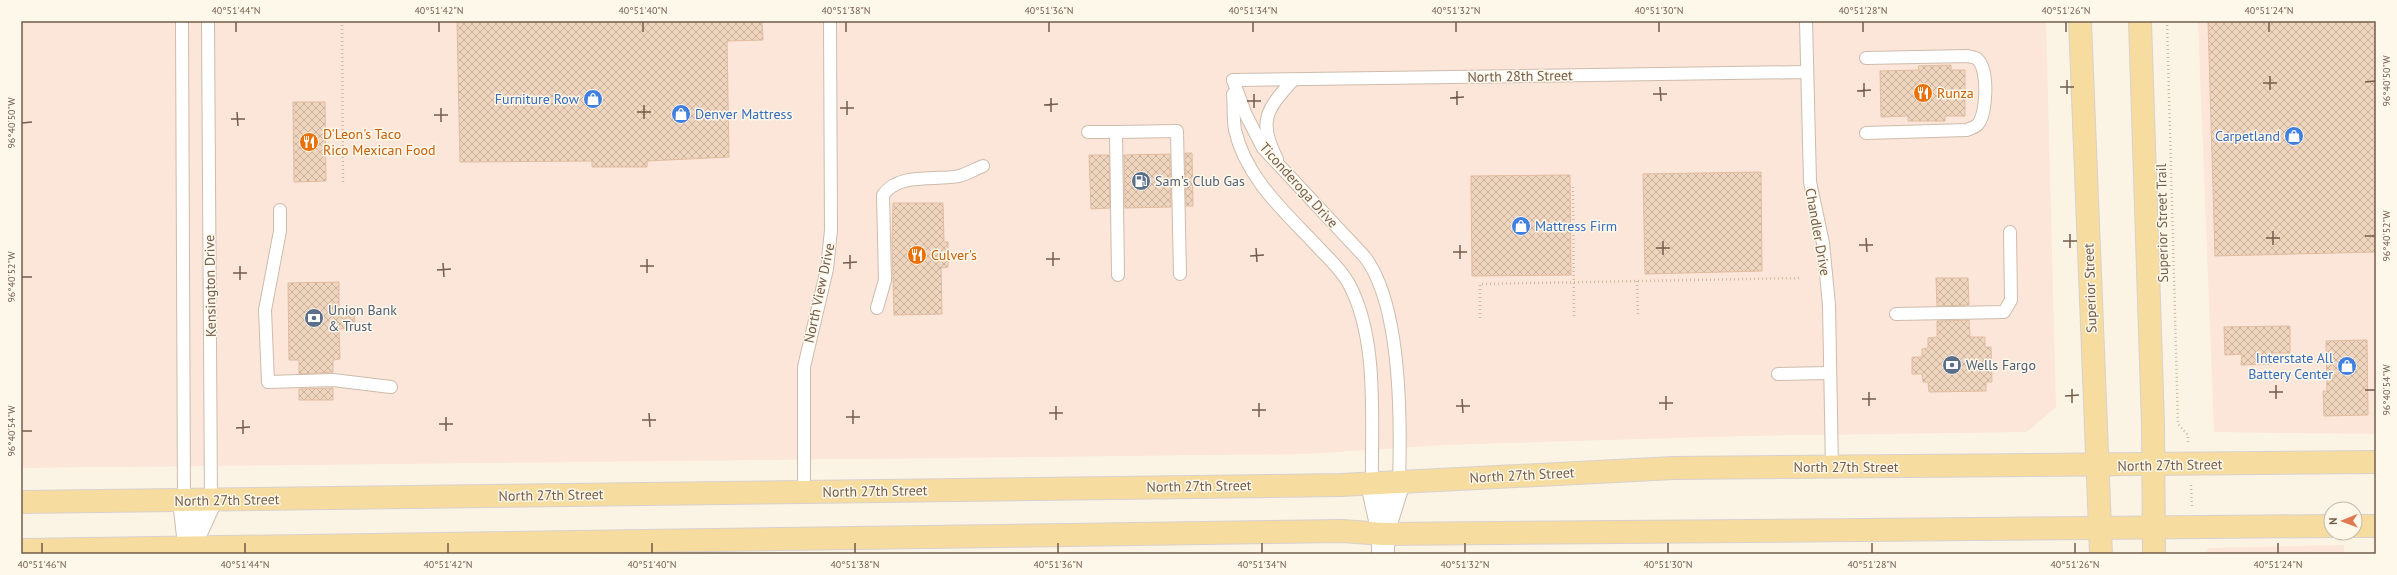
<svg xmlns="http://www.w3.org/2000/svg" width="2397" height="575" font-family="'PT Sans',sans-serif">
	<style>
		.commercial { fill: #fbe6d9 }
		.building { fill: url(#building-cross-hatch); stroke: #e2bc9f }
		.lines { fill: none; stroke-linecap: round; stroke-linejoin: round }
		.service-casing { stroke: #cdbcac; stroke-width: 14 }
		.minor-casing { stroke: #cdbcac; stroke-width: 24 }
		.primary-casing { stroke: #d8d1cd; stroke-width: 24 }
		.path { stroke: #d4b8a1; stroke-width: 2.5; stroke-dasharray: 1 3; stroke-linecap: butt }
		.service { stroke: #fff; stroke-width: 12 }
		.minor { stroke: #fff; stroke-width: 22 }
		.primary { stroke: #f7dca0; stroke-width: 22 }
		.ticks { fill: none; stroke: #735c4b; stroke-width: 1.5 }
		.labels { text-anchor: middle; stroke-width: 3; stroke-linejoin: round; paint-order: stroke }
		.street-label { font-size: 14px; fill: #735c4b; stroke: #fef8eb }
		.food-label { font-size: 14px; fill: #c56008; stroke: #fef8eb; text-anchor: start }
		.shop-label { font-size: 14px; fill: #366cbe; stroke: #fef8eb; text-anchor: end }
		.service-label { font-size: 14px; fill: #4e5e75; stroke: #fef8eb; text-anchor: start }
		.neatline { fill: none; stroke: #735c4b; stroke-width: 1.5 }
		.ticks-label { font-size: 10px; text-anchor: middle; fill: #735c4b }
	</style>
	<defs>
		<pattern id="building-cross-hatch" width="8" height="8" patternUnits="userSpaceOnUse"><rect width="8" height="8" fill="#f0d5be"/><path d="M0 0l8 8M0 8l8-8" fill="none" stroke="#c7b09c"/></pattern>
	</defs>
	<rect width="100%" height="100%" fill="#fbf4e5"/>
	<g class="commercial">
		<path d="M 21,21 L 2046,21 L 2056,407 L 2027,432 L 1743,436 L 1445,445 L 1306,454 L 21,468 Z"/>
		<path d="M 2198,21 L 2376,21 L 2376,434 L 2214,432 Z"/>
		<path d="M 2344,545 L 2344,553 L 2376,554 L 2205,554 L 2209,548 Z"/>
	</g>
	<g class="building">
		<path d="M 457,21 L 762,21 L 763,40 L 727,41 L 729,157 L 647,161 L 647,167 L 592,167 L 592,161 L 460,162 Z"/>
		<path d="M 2208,21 L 2376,21 L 2376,252 L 2215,256 Z"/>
		<path d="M 1951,65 L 1951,70 L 1965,70 L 1965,116 L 1945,116 L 1945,121 L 1908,121 L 1908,116 L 1881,117 L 1880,71 L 1919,70 L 1918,66 Z"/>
		<path d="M 293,102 L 325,102 L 326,181 L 294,182 Z"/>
		<path d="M 1185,153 L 1192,153 L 1193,206 L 1186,206 Z"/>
		<path d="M 1170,154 L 1171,207 L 1125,208 L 1124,155 Z"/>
		<path d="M 1089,155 L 1109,155 L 1110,208 L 1091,209 Z"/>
		<path d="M 1761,172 L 1762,271 L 1645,274 L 1643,174 Z"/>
		<path d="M 1570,175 L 1571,275 L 1472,276 L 1471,176 Z"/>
		<path d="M 893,203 L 943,203 L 944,242 L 948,242 L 948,267 L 941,268 L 942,314 L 894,315 L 892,242 Z"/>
		<path d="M 1936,278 L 1968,278 L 1969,305 L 1937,306 Z"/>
		<path d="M 339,282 L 339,308 L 354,308 L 355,328 L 339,329 L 340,359 L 333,360 L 333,372 L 299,374 L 299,360 L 289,360 L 288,283 Z"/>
		<path d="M 1969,320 L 1970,337 L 1985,337 L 1985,347 L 1991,347 L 1992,382 L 1986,382 L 1986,391 L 1929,392 L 1928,382 L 1923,382 L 1922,374 L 1912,374 L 1912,357 L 1922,357 L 1922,349 L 1928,348 L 1928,338 L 1937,337 L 1937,321 Z"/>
		<path d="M 2290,326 L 2290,353 L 2272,353 L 2272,364 L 2241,365 L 2242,354 L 2225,355 L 2224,327 Z"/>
		<path d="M 2367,340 L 2368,415 L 2324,416 L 2323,391 L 2327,391 L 2326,341 Z"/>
		<path d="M 333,388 L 333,400 L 299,400 L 299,389 Z"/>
	</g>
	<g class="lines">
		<defs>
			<g id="service">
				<path d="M 182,21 L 184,500"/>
				<path d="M 208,21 L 211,500"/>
				<path d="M 1806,21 L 1810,182 L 1823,243 L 1829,305 L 1832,468"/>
				<path d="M 1233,80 L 1806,72"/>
				<path d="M 1233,80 L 1246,115 L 1263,148 L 1364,256 C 1402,304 1401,422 1399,482"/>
				<path d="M 1233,94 C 1234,105 1233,119 1235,130 C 1246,178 1284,211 1316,245 C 1327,257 1341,269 1349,284 C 1379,340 1371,421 1372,484"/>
				<path d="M 1088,132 L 1116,132 L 1118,275"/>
				<path d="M 1116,132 L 1177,131 L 1180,274"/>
				<path d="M 1866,133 L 1967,130 C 1971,128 1976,127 1978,124 C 1987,114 1989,68 1977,59 C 1975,57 1970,57 1968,56 L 1866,58"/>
				<path d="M 1277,159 C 1257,121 1267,109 1293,80"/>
				<path d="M 280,210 L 280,231 L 265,310 L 268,382 L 333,380 L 391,387"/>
				<path d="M 877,308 L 885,280 L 883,195 C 899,172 935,181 959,176 C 967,174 975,169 983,166"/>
				<path d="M 1896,314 L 2004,312 L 2011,300 L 2010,232"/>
				<path d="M 1778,374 L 1830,373"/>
				<path d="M 804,492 L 804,367 L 827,269 L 831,230 L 830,21"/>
			</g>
			<g id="minor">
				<path d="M 1372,484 L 1383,534 L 1383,554"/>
				<path d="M 184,500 L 190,554"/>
				<path d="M 1383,533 L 1399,482"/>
				<path d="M 190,546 L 211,500"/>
			</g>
			<g id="primary">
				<path d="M 2080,21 L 2101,554"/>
				<path d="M 2140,21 L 2153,425 L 2154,554"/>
				<path d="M 21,502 L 1341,485 L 1674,468 L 2376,462"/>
				<path d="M 2355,526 L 2376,526"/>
				<path d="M 21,550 L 1342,531 L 1383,534 L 2331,526"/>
			</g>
		</defs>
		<use href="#service" class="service-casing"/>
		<use href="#minor" class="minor-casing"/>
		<use href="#primary" class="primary-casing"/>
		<g class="path">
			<path d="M 342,21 L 343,184"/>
			<path d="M 2167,21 L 2178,424 L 2188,435 L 2188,442"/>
			<path d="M 1573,187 L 1574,316"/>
			<path d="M 1637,281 L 1638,315"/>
			<path d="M 1480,318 L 1480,284 L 1802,278"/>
			<path d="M 2191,485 L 2192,506"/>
		</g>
		<use href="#service" class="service"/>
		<use href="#minor" class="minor"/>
		<use href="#primary" class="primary"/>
	</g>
	<path class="ticks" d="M 236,22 L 236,32M 439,22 L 439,32M 643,22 L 643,32M 846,22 L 846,32M 1049,22 L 1049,32M 1253,22 L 1253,32M 1456,22 L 1456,32M 1659,22 L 1659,32M 1863,22 L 1863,32M 2066,22 L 2066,32M 2269,22 L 2269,32M 2270,76 L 2270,90M 2067,80 L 2067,94M 2365,82 L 2375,81M 1864,83 L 1864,97M 2263,83 L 2277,83M 1660,87 L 1661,101M 2060,87 L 2074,87M 1457,91 L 1457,105M 1857,91 L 1871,90M 1254,94 L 1254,108M 1653,94 L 1667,94M 1051,98 L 1051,112M 1450,98 L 1464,97M 847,101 L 847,115M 1247,101 L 1261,101M 644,105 L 644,119M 1044,105 L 1058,104M 441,108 L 441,122M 840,108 L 854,108M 237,112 L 238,126M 637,112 L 651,112M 434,115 L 448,115M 231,119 L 245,119M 22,123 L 32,122M 2273,231 L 2273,245M 2070,234 L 2070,248M 2365,236 L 2375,236M 1866,238 L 1867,252M 2266,238 L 2280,238M 1663,241 L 1663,255M 2063,241 L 2077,241M 1460,245 L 1460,259M 1859,245 L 1873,245M 1256,248 L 1257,262M 1656,248 L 1670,248M 1053,252 L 1053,266M 1453,252 L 1467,252M 850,255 L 850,269M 1250,256 L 1264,255M 647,259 L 647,273M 1046,259 L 1060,259M 443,263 L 444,277M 843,263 L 857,262M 240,266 L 240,280M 640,266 L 654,266M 437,270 L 451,269M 233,273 L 247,273M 22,277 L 32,277M 2276,385 L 2276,399M 2072,389 L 2072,403M 2365,390 L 2375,390M 1869,392 L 1869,406M 2269,392 L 2283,392M 1666,396 L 1666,410M 2065,396 L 2079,395M 1462,399 L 1463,413M 1862,399 L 1876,399M 1259,403 L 1259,417M 1659,403 L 1673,403M 1056,406 L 1056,420M 1456,406 L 1470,406M 853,410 L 853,424M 1252,410 L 1266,410M 649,413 L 650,427M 1049,413 L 1063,413M 446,417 L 446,431M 846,417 L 860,417M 243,420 L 243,434M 642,420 L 656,420M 439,424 L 453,424M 236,428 L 250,427M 22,431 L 32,431M 42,543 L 42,553M 245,543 L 245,553M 448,543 L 448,553M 652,543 L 652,553M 855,543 L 855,553M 1058,543 L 1058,553M 1262,543 L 1262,553M 1465,543 L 1465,553M 1668,543 L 1668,553M 1872,543 L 1872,553M 2075,543 L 2075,553M 2278,543 L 2278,553"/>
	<defs>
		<symbol id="restaurant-disc" viewBox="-11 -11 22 22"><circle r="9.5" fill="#e8710a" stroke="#fef8eb"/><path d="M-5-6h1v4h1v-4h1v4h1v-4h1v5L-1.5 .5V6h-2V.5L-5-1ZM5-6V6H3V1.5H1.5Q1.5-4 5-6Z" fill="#fff"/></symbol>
		<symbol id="shop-disc" viewBox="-11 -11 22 22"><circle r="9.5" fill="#3f7fe0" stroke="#fef8eb"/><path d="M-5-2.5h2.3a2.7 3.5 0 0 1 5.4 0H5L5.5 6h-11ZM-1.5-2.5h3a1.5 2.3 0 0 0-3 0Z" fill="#fff"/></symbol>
		<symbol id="fuel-disc" viewBox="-11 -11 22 22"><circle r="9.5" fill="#5c6f8a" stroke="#fef8eb"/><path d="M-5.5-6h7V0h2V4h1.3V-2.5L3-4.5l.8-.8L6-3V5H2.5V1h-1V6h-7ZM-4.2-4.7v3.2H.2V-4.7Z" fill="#fff"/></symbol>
		<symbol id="bank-disc" viewBox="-11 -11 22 22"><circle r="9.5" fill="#5c6f8a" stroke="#fef8eb"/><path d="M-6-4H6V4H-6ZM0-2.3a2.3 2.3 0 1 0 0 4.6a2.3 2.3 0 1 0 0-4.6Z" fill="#fff"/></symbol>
	</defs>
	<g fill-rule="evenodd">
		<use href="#restaurant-disc" x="1912" y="82" width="22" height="22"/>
		<use href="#shop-disc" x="582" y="88" width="22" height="22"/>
		<use href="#shop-disc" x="670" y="103" width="22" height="22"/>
		<use href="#shop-disc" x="2283" y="125" width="22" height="22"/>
		<use href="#restaurant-disc" x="298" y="131" width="22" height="22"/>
		<use href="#fuel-disc" x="1130" y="170" width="22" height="22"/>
		<use href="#shop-disc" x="1510" y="215" width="22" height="22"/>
		<use href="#restaurant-disc" x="906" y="244" width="22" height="22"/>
		<use href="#bank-disc" x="303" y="307" width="22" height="22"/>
		<use href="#bank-disc" x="1941" y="354" width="22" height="22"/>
		<use href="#shop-disc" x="2336" y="355" width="22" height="22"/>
	</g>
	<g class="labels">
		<g class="street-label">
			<text transform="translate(1520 76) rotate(-1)" y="5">North 28th Street</text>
			<text transform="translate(1299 185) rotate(48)" y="5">Ticonderoga Drive</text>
			<text transform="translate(2162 223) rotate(-91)" y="5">Superior Street Trail</text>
			<text transform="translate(1818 232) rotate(80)" y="5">Chandler Drive</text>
			<text transform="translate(210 286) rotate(-91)" y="5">Kensington Drive</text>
			<text transform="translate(2090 288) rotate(-92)" y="5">Superior Street</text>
			<text transform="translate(819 293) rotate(-78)" y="5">North View Drive</text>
			<text transform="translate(2170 465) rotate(-1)" y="5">North 27th Street</text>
			<text x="1846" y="472">North 27th Street</text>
			<text transform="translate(1522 475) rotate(-3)" y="5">North 27th Street</text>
			<text transform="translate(1199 486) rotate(-1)" y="5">North 27th Street</text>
			<text transform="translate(875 491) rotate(-1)" y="5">North 27th Street</text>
			<text transform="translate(551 495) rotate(-1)" y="5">North 27th Street</text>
			<text transform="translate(227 500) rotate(-1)" y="5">North 27th Street</text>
		</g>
		<g class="food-label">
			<text x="1937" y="98">Runza</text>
			<text x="323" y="139">D'Leon's Taco<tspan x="323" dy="16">Rico Mexican Food</tspan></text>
			<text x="931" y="260">Culver's</text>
		</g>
		<g class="shop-label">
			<text x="579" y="104">Furniture Row</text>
			<text x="695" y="119" text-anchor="start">Denver Mattress</text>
			<text x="2280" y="141">Carpetland</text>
			<text x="1535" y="231" text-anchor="start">Mattress Firm</text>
			<text x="2333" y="363">Interstate All<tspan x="2333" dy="16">Battery Center</tspan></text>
		</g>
		<g class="service-label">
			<text x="1155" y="186">Sam's Club Gas</text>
			<text x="328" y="315">Union Bank<tspan x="328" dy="16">&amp; Trust</tspan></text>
			<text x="1966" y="370">Wells Fargo</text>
		</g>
	</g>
	<rect width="2397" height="575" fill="none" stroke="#fef8eb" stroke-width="44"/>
	<g transform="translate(2343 521) rotate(269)"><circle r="19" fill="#fef8eb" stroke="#c6baab"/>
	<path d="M0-3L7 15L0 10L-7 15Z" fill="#e0794f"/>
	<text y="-6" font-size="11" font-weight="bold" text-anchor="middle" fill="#735c4b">N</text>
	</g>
	<rect x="22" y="22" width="2353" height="531" class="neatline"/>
	<g class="ticks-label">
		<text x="236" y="14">40°51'44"N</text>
		<text x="439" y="14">40°51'42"N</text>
		<text x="643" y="14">40°51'40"N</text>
		<text x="846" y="14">40°51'38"N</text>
		<text x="1049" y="14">40°51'36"N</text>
		<text x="1253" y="14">40°51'34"N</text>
		<text x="1456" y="14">40°51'32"N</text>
		<text x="1659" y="14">40°51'30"N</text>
		<text x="1863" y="14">40°51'28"N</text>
		<text x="2066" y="14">40°51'26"N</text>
		<text x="2269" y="14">40°51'24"N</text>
		<text transform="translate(2386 81) rotate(-90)" y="4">96°40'50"W</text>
		<text transform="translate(11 123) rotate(-90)" y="4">96°40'50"W</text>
		<text transform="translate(2386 236) rotate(-90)" y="4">96°40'52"W</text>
		<text transform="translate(11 277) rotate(-90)" y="4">96°40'52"W</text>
		<text transform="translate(2386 390) rotate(-90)" y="4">96°40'54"W</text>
		<text transform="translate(11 431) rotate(-90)" y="4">96°40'54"W</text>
		<text x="42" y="568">40°51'46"N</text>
		<text x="245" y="568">40°51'44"N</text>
		<text x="448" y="568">40°51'42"N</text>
		<text x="652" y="568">40°51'40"N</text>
		<text x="855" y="568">40°51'38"N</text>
		<text x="1058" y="568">40°51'36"N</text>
		<text x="1262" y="568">40°51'34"N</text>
		<text x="1465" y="568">40°51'32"N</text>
		<text x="1668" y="568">40°51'30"N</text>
		<text x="1872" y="568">40°51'28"N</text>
		<text x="2075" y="568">40°51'26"N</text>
		<text x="2278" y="568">40°51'24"N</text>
	</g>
</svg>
